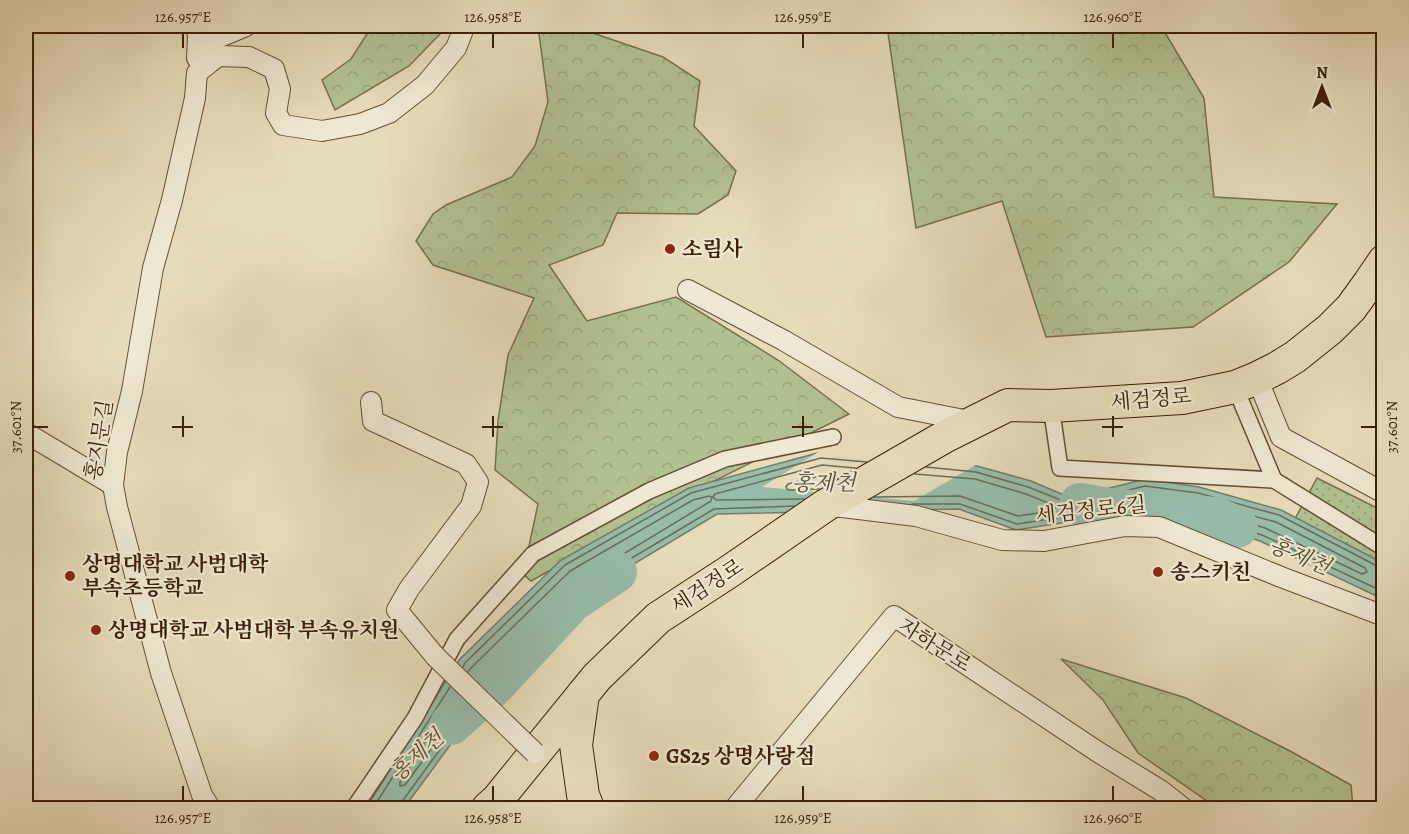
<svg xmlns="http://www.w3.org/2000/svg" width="1409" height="834" font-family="Alegreya,'Noto Serif KR',serif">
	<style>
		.green { fill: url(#green-dots); stroke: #77704c; stroke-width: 1.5 }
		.forest { fill: url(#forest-crowns); stroke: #77704c; stroke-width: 1.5 }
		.water { fill: #97bcaa; stroke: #737d68; stroke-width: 1.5 }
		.pier { fill: #e6dbba }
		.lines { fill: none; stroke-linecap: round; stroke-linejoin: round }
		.shore { stroke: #6a6e58; stroke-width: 1.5 }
		.river { stroke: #97bcaa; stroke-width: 42 }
		.pedestrian-casing { stroke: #664e33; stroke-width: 18 }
		.minor-casing { stroke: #664e33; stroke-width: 22 }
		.primary-casing { stroke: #3c1f06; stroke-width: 34 }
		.pedestrian { stroke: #efe8d2; stroke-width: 15 }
		.minor { stroke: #efe8d2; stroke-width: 20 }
		.primary { stroke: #e6dbba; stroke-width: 32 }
		.minor-bridge-casing { stroke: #664e33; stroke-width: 22; stroke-linecap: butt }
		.minor-bridge { stroke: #efe8d2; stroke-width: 20 }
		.ticks { fill: none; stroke: #3c1f06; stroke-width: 2 }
		.poi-dot { fill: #8f2418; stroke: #efe8d2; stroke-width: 2 }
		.labels { text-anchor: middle; stroke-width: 4.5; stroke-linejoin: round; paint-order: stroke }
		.poi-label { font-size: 21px; font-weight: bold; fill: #3c1f06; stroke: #efe8d2; text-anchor: start }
		.street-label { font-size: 21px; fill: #3c1f06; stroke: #efe8d2 }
		.water-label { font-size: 22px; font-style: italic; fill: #574e37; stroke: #efe8d2 }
		.neatline { fill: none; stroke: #3c1f06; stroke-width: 2 }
		.ticks-label { font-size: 15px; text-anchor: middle; fill: #3c1f06 }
	</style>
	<defs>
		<pattern id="green-dots" width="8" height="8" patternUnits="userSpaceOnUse" patternTransform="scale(1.5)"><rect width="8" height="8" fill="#b2c192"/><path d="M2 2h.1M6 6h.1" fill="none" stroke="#9aa57c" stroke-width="1.8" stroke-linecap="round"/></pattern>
		<pattern id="forest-crowns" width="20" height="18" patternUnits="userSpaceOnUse" patternTransform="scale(1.5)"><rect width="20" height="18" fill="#b2c192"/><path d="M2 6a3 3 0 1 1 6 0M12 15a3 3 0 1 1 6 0" fill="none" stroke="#9aa57c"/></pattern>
	</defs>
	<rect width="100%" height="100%" fill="#e6dbba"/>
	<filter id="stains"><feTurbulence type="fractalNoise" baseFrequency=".00333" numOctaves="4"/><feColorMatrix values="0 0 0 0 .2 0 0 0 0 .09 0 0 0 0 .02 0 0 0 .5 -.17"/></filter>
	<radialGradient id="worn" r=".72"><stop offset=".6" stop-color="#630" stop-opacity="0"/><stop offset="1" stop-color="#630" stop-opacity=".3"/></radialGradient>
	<path class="green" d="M 1317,478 L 1383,511 L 1383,552 L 1374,571 L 1289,530 Z"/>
	<g class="forest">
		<path d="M 372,26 L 451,26 L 440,34 L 409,66 L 335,110 L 322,80 L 351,59 Z"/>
		<path d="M 538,26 L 589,26 L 584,30 L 663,57 L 700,81 L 694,126 L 736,171 L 728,195 L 698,214 L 617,213 L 603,245 L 549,265 L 587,321 L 676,297 L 778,360 L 849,414 L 684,496 L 531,581 L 523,574 L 538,504 L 495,470 L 498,421 L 508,355 L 534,298 L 433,265 L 416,241 L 433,214 L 446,205 L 512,177 L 535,146 L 548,102 Z"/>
		<path d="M 887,26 L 1161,26 L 1204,98 L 1214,197 L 1337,204 L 1289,262 L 1193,327 L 1046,337 L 1002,201 L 916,228 Z"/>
		<path d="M 1061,659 L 1186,698 L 1290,751 L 1351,785 L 1353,808 L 1217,808 L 1138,753 L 1103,700 Z"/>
	</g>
	<path class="water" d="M 821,452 L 977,466 L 1031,481 L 1071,498 L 1145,479 L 1199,487 L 1281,510 L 1383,563 L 1383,599 L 1260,541 L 1158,508 L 1016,530 L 959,509 L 717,514 L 572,601 L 495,684 L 404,808 L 366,808 L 460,659 L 561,560 L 689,488 Z"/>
	<path class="pier" d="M 823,449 L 979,463 L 914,501 L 762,487 Z"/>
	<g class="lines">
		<g class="shore">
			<path d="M 926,467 L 976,472 L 1028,487 L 1071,504 L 1145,486 L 1198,493 L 1279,515 L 1379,567 L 1384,568"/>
			<path d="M 819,489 L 788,490 L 786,487 L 788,484 L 823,475 L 842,476"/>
			<path d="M 874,497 L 960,496 L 1018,516 L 1052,511 L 1055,508 L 1053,505 L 1026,494 L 975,479 L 915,474"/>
			<path d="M 805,499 L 716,500 L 713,497 L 715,494 L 822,465 L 855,468"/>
			<path d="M 1205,503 L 1276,522 L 1365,568 L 1367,572 L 1362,574 L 1265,528 L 1205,509 L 1203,506 Z"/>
			<path d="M 912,504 L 960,504 L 1017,524 L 1159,502 L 1262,535 L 1384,592"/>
			<path d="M 463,667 L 465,663 L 565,565 L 691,493 L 821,458 L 867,462"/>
			<path d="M 468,672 L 471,668 L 570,571 L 693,500 L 709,496 L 712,497 L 711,501 L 564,590 L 479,683"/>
			<path d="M 484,688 L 568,596 L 714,509 L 794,506"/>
			<path d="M 456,692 L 400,782 L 400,786 L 405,785 L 466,701"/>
			<path d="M 373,808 L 450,687"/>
			<path d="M 400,808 L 401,803 L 471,707"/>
		</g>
		<g class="river">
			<path d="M 1080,504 L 1108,509 L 1215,518 L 1237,527"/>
			<path d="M 451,724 L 495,684 L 572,601 L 616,572"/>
		</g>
		<defs>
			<g id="pedestrian">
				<path d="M 1051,406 L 1060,468 L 1274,480 L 1235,387"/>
				<path d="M 1274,480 L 1384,548"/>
				<path d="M 354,808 L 415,718 L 457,639 L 533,554 L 649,491 L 725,459 L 833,437"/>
			</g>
			<g id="minor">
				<path d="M 196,26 L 198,35 L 197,58"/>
				<path d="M 198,46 L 246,26"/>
				<path d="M 688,290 L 783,340 L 898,407 L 974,422"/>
				<path d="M 1257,378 L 1281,437 L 1384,493"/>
				<path d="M 371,402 L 373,421 L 466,464 L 478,482 L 471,506 L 409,589 L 397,610 L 435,656"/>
				<path d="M 26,433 L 113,485"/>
				<path d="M 826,505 L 916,516 L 1002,540 L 1044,541 L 1125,526 L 1159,527 L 1281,577 L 1384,616"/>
				<path d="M 210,808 L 202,795 L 161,673 L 117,507 L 113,485 L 117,452 L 132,391 L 153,268 L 172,200 L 195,98 L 197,73 L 218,56 L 249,57 L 274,69 L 280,89 L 276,113 L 283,125 L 322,131 L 360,124 L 389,113 L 425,85 L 456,48 L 462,33 L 460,26"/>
				<path d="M 735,808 L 894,616 L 1098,752 L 1160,790 L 1183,808"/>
			</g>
			<g id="primary">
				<path d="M 583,694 L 576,745 L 583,795 L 588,808"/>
				<path d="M 488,808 L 497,800 L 597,677 L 658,618 L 730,571 L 826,505 L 946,436 L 1008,405 L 1051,406 L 1182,398 L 1235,387 L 1257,378 L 1277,368 L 1295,357 L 1330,329 L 1351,308 L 1369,283 L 1384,261"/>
			</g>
		</defs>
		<use href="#pedestrian" class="pedestrian-casing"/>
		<use href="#minor" class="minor-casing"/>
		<use href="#primary" class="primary-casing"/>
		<use href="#pedestrian" class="pedestrian"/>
		<use href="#minor" class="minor"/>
		<use href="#primary" class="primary"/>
		<defs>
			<path id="minor-bridge" d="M 435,656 L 535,753"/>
		</defs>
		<use href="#minor-bridge" class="minor-bridge-casing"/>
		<use href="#minor-bridge" class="minor-bridge"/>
	</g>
	<path class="ticks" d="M 183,33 L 183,48M 493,33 L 493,48M 803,33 L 803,48M 1113,33 L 1113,48M 183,416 L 183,437M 493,416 L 493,437M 803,416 L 803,437M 1113,416 L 1113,437M 33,427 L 48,427M 172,427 L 193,427M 482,427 L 503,427M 792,427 L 813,427M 1102,427 L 1123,427M 1361,427 L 1376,427M 183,786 L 183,801M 493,786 L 493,801M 803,786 L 803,801M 1113,786 L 1113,801"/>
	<g class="poi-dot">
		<circle cx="670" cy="249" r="6"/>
		<circle cx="1158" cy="572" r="6"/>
		<circle cx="70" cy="576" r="6"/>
		<circle cx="96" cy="630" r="6"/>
		<circle cx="654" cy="756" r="6"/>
	</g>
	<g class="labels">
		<g class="poi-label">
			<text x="682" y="256">소림사</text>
			<text x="82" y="571">상명대학교 사범대학<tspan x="82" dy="24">부속초등학교</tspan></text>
			<text x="1170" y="579">송스키친</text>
			<text x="108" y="637">상명대학교 사범대학 부속유치원</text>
			<text x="666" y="763">GS25 상명사랑점</text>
		</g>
		<g class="street-label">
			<text transform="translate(1151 399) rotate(-5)" y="7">세검정로</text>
			<text transform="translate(99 440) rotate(-81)" y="7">홍지문길</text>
			<text transform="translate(1091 510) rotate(-6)" y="7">세검정로6길</text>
			<text transform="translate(707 586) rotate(-33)" y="7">세검정로</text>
			<text transform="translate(935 645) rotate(32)" y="7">자하문로</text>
		</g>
		<g class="water-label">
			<text x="824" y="490">홍제천</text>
			<text transform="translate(1300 555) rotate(23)" y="8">홍제천</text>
			<text transform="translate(416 755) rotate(-42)" y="8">홍제천</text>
		</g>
	</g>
	<rect width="1409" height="834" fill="none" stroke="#e6dbba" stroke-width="66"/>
	<g transform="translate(1322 87)" stroke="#efe8d2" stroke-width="4.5" paint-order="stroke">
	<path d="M0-4.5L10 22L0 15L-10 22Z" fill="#3c1f06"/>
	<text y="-9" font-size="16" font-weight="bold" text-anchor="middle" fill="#3c1f06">N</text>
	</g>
	<rect x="33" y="33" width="1343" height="768" class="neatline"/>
	<g class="ticks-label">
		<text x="183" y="22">126.957°E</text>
		<text x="493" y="22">126.958°E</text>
		<text x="803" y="22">126.959°E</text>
		<text x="1113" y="22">126.960°E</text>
		<text transform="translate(16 427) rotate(-90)" y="5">37.601°N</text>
		<text transform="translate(1392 427) rotate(-90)" y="5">37.601°N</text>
		<text x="183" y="823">126.957°E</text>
		<text x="493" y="823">126.958°E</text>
		<text x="803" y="823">126.959°E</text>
		<text x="1113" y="823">126.960°E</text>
	</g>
	<rect width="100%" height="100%" filter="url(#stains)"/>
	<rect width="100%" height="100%" fill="url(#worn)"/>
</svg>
